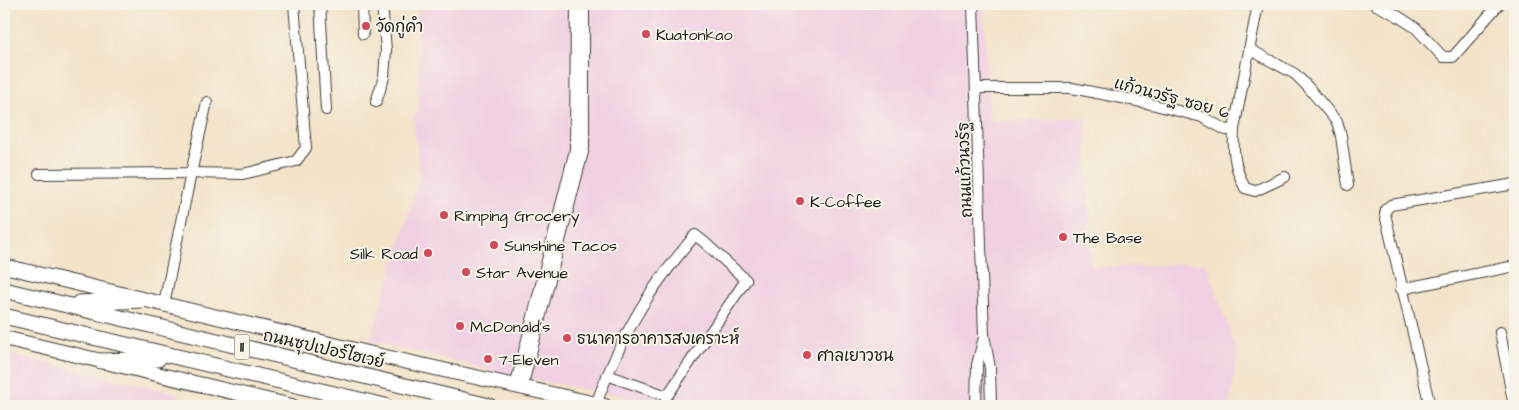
<svg xmlns="http://www.w3.org/2000/svg" width="1519" height="410" font-family="'Architects Daughter','Playpen Sans Thai',sans-serif">
	<style>
		.built { fill: #f1d0e2 }
		.lines { fill: none; stroke-linecap: round; stroke-linejoin: round }
		.minor-casing { stroke: #3c3a36; stroke-width: 12 }
		.major-casing { stroke: #3c3a36; stroke-width: 16 }
		.highway-casing { stroke: #3c3a36; stroke-width: 17 }
		.minor { stroke: #fff; stroke-width: 10 }
		.major { stroke: #fff; stroke-width: 14 }
		.highway { stroke: #fff; stroke-width: 15 }
		.poi-dot { fill: #d1495b; stroke: #f7f3e8; stroke-width: 2 }
		.labels { text-anchor: middle; stroke-width: 4; stroke-linejoin: round; paint-order: stroke }
		.shield { fill: #f7f3e8; stroke: #5e5c59; stroke-width: 1 }
		.shield-label { font-size: 15px; font-weight: bold; fill: #1c1c1c }
		.poi-label { font-size: 16px; fill: #1c1c1c; stroke: #f7f3e8; text-anchor: start }
		.street-label { font-size: 16px; fill: #1c1c1c; stroke: #f7f3e8 }
	</style>
	<rect width="100%" height="100%" fill="#f7f3e8"/>
	<filter id="ink" filterUnits="userSpaceOnUse"><feTurbulence type="fractalNoise" baseFrequency=".02" numOctaves="2"/><feDisplacementMap in="SourceGraphic" scale="10" xChannelSelector="R" yChannelSelector="G"/><feConvolveMatrix kernelMatrix="1 2 1 2 8 2 1 2 1" color-interpolation-filters="sRGB"/></filter>
	<filter id="wash" filterUnits="userSpaceOnUse"><feTurbulence type="fractalNoise" baseFrequency=".0096" numOctaves="4" result="noise"/><feDisplacementMap in="SourceGraphic" scale="20" xChannelSelector="R" yChannelSelector="G"/><feGaussianBlur stdDeviation="1.12" result="paint"/><feColorMatrix in="noise" values="0 0 0 0 0 0 0 0 0 0 0 0 0 0 0 0 0 1.4 0 .05"/><feComposite in="paint" operator="in"/></filter>
	<g filter="url(#wash)">
		<rect width="100%" height="100%" fill="#f3e3c9"/>
		<g class="built">
			<path d="M 418,4 L 984,4 L 989,121 L 1086,118 L 1091,267 L 1206,263 L 1238,355 L 1229,406 L 673,406 L 515,376 L 370,341 L 420,176 L 413,116 L 419,111 Z"/>
			<path d="M 4,353 L 180,394 L 175,406 L 4,406 Z"/>
		</g>
	</g>
	<g filter="url(#ink)">
		<g class="lines">
			<defs>
				<g id="minor">
					<path d="M 320,4 L 326,110"/>
					<path d="M 362,4 L 363,34"/>
					<path d="M 973,4 L 984,335 L 990,368 L 991,406"/>
					<path d="M 1374,4 L 1396,15 L 1416,28 L 1443,57 L 1453,57 L 1499,4"/>
					<path d="M 1249,49 L 1295,74 L 1308,87 L 1337,122 L 1341,136 L 1348,185"/>
					<path d="M 976,88 L 1072,88 L 1147,103 L 1202,117 L 1226,130 L 1234,129 L 1258,4"/>
					<path d="M 376,102 L 384,77 L 386,50 L 382,4"/>
					<path d="M 1234,129 C 1233,152 1234,167 1245,188 L 1255,191 L 1285,177"/>
					<path d="M 39,174 L 191,173 L 207,102"/>
					<path d="M 1401,289 L 1515,266"/>
					<path d="M 164,304 L 191,173 L 243,174 L 296,161 L 306,148 L 294,4"/>
					<path d="M 1500,332 L 1514,406"/>
					<path d="M 515,387 L 575,150 L 576,4"/>
					<path d="M 522,388 L 584,148 L 584,4"/>
					<path d="M 596,404 C 610,367 626,330 648,297 C 662,275 679,255 695,235 L 704,242 L 746,280 L 667,396 L 607,375"/>
					<path d="M 976,406 L 977,365 L 983,341"/>
					<path d="M 1430,406 L 1385,214 L 1386,209 L 1391,205 L 1515,184"/>
				</g>
				<g id="major">
					<path d="M 4,266 L 372,354 L 605,406"/>
					<path d="M 4,338 L 292,406"/>
				</g>
				<g id="highway">
					<path d="M 4,290 L 489,406"/>
					<path d="M 79,303 L 142,300"/>
					<path d="M 4,316 L 385,406"/>
					<path d="M 101,361 L 158,359"/>
				</g>
			</defs>
			<use href="#minor" class="minor-casing"/>
			<use href="#major" class="major-casing"/>
			<use href="#highway" class="highway-casing"/>
			<use href="#minor" class="minor"/>
			<use href="#major" class="major"/>
			<use href="#highway" class="highway"/>
		</g>
	</g>
	<g class="poi-dot">
		<circle cx="366" cy="26" r="5"/>
		<circle cx="646" cy="34" r="5"/>
		<circle cx="800" cy="201" r="5"/>
		<circle cx="444" cy="215" r="5"/>
		<circle cx="1063" cy="237" r="5"/>
		<circle cx="494" cy="245" r="5"/>
		<circle cx="428" cy="253" r="5"/>
		<circle cx="466" cy="272" r="5"/>
		<circle cx="460" cy="326" r="5"/>
		<circle cx="567" cy="338" r="5"/>
		<circle cx="807" cy="355" r="5"/>
		<circle cx="488" cy="359" r="5"/>
	</g>
	<g class="labels">
		<rect class="shield" x="234.5" y="334.5" width="15" height="25" rx="4"/>
		<g class="shield-label">
			<text x="242" y="352">11</text>
		</g>
		<g class="poi-label">
			<text x="376" y="32">วัดกู่คำ</text>
			<text x="656" y="40">Kuatonkao</text>
			<text x="810" y="207">K-Coffee</text>
			<text x="454" y="221">Rimping Grocery</text>
			<text x="1073" y="243">The Base</text>
			<text x="504" y="251">Sunshine Tacos</text>
			<text x="418" y="259" text-anchor="end">Silk Road</text>
			<text x="476" y="278">Star Avenue</text>
			<text x="470" y="332">McDonald's</text>
			<text x="577" y="344">ธนาคารอาคารสงเคราะห์</text>
			<text x="817" y="361">ศาลเยาวชน</text>
			<text x="498" y="365">7-Eleven</text>
		</g>
		<g class="street-label">
			<text transform="translate(1172 97) rotate(15)" y="6">แก้วนวรัฐ ซอย 6</text>
			<text transform="translate(964 170) rotate(-92)" y="6">ถนนแก้วนวรัฐ</text>
			<text transform="translate(324 348) rotate(13)" y="6">ถนนซุปเปอร์ไฮเวย์</text>
		</g>
	</g>
	<rect width="1519" height="410" fill="none" stroke="#f7f3e8" stroke-width="20"/>
</svg>
